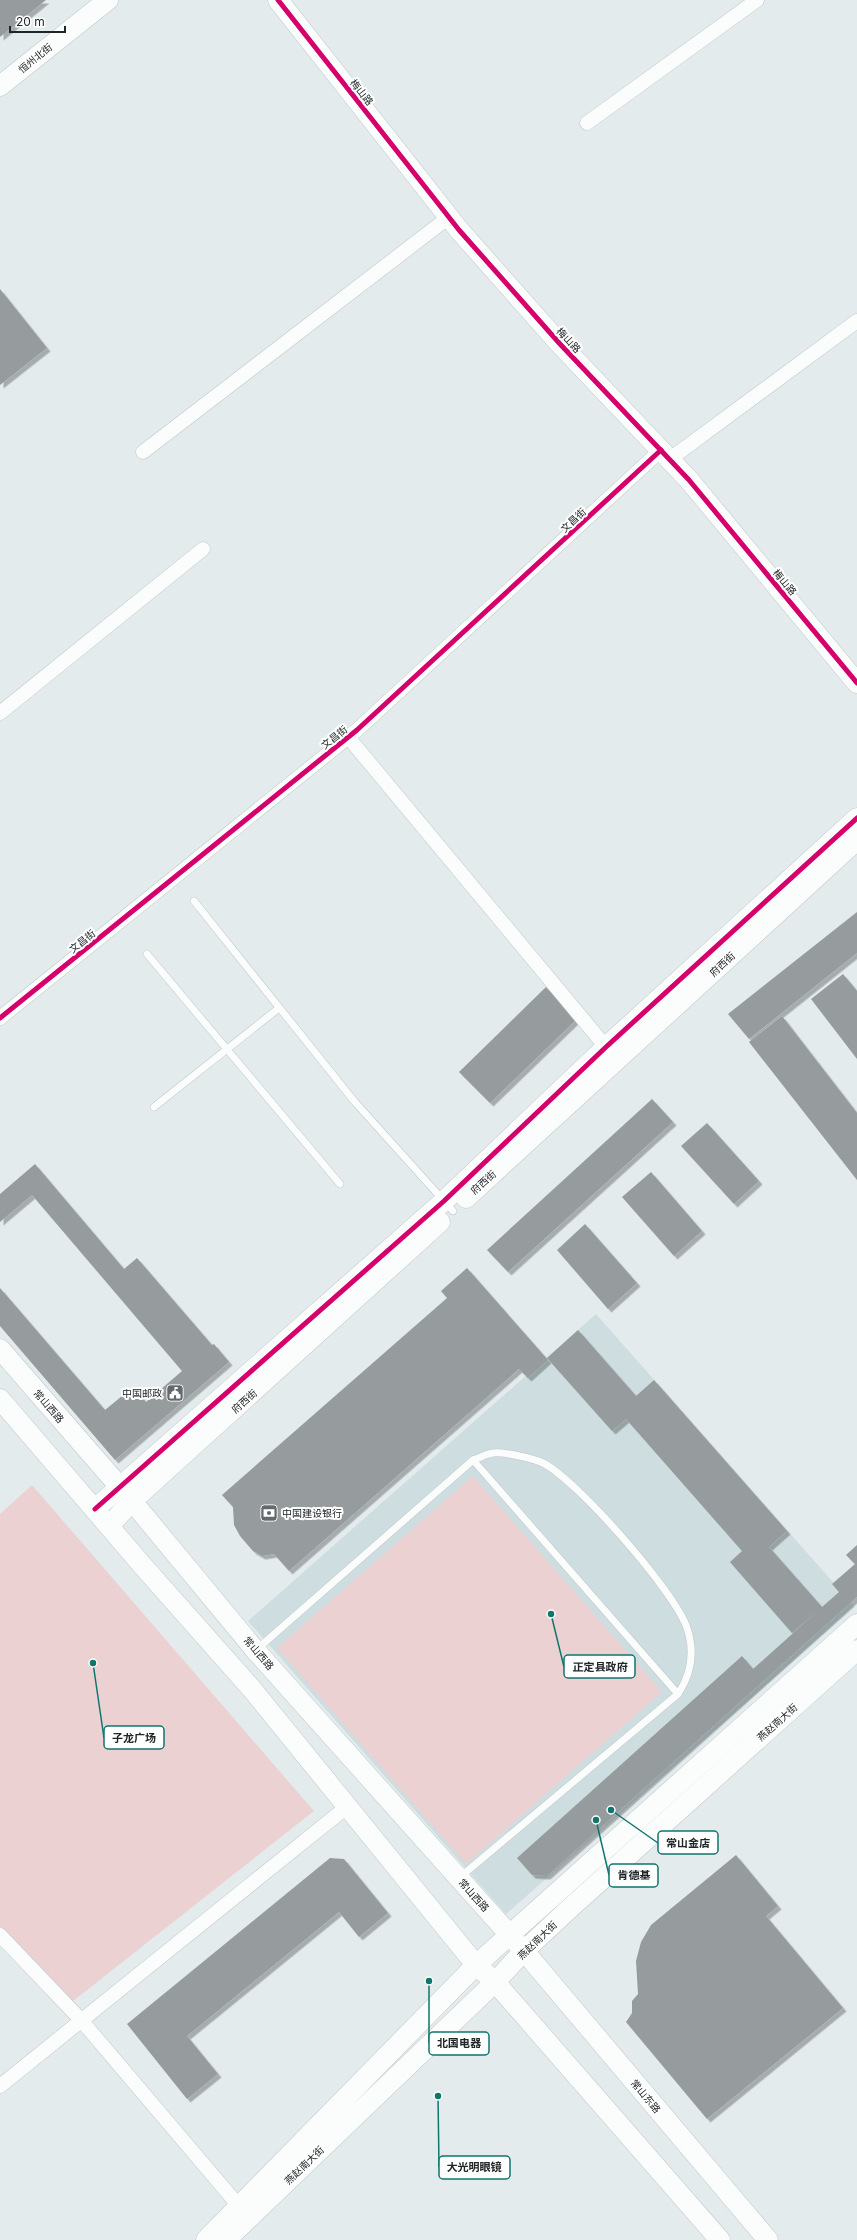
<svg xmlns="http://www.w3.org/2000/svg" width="857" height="2240" font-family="Inter,'Noto Sans SC',sans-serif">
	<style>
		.built { fill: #cddde0 }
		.green { fill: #ecd1d3 }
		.building { fill: #969c9d; filter: url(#shadow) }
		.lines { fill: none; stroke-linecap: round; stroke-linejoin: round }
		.lane-casing { stroke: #c0c7c8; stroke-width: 8 }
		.street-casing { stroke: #c0c7c8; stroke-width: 15 }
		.secondary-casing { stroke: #c0c7c8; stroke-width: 21 }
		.lane { stroke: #fbfcfc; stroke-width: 7 }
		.street { stroke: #fbfcfc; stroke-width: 14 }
		.secondary { stroke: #fbfcfc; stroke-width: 20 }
		.cycleway-casing { stroke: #fff; stroke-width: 8 }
		.cycleway { stroke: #d6006c; stroke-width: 5 }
		.labels { text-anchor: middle; stroke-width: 4; stroke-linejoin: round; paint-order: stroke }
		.street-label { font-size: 10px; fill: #202526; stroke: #fff }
		.poi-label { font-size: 10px; fill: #202526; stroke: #fff; text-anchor: end }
		.leader { fill: none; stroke: #0f766e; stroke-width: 1.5 }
		.callout-dot { fill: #0f766e; stroke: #fff; stroke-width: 1.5 }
		.callout { fill: #fff; stroke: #0f766e; stroke-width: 1.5 }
		.callout-label { font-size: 11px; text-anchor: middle; font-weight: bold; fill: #202526 }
	</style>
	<defs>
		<filter id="shadow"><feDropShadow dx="3.5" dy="3.5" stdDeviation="0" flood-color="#0004"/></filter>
	</defs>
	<rect width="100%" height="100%" fill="#e3ebed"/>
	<path class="built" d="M 596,1314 L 855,1607 L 506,1914 L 248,1621 Z"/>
	<g class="green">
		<path d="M 473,1476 L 662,1692 L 466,1864 L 277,1648 Z"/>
		<path d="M 32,1485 L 314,1811 L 68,2005 L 0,1927 L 0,1514 Z"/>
	</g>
	<g class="building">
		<path d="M 0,0 L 46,0 L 0,37 Z"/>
		<path d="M 0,289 L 47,348 L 0,385 Z"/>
		<path d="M 857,912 L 857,953 L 749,1039 L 728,1014 Z"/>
		<path d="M 843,974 L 857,991 L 857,1059 L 811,999 Z"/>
		<path d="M 546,987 L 577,1019 L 490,1103 L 459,1072 Z"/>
		<path d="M 782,1016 L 857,1113 L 857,1180 L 749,1042 Z"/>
		<path d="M 652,1099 L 673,1122 L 508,1272 L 487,1250 Z"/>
		<path d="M 707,1123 L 759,1181 L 734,1204 L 681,1146 Z"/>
		<path d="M 35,1164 L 124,1269 L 137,1258 L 212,1345 L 214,1344 L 229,1362 L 115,1460 L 0,1326 L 0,1288 L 105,1410 L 133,1387 L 146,1402 L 182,1371 L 32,1195 L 0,1222 L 0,1194 Z"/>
		<path d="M 651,1172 L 702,1231 L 674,1256 L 622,1197 Z"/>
		<path d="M 585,1224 L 637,1283 L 608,1309 L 557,1250 Z"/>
		<path d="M 467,1268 L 548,1360 L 528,1378 L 519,1369 L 289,1571 L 274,1554 L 262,1556 L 253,1551 L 240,1536 L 234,1525 L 233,1507 L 222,1495 L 447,1298 L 441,1291 Z"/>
		<path d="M 578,1330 L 636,1396 L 654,1380 L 787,1531 L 769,1547 L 822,1607 L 839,1592 L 832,1584 L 855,1564 L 846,1555 L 857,1545 L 857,1597 L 547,1876 L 532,1875 L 517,1858 L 742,1656 L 753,1669 L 820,1609 L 792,1633 L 730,1562 L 742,1551 L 626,1419 L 612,1431 L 547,1358 Z"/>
		<path d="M 736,1855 L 778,1906 L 766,1916 L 843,2008 L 707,2119 L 626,2022 L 632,2013 L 632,2001 L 638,1994 L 636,1961 L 641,1942 L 651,1925 Z"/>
		<path d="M 330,1858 L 344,1859 L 388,1913 L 359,1937 L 339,1912 L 187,2036 L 218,2074 L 187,2099 L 127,2024 Z"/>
	</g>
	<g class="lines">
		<defs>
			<g id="lane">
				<path d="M 194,901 L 354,1101 L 453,1211"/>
				<path d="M 147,954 L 340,1184"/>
				<path d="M 154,1107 L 279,1008"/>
				<path d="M 473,1460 C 479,1458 486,1454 493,1453 C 504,1452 533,1458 543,1463 C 577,1480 676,1593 687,1628 C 695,1652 692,1673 678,1694"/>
				<path d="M 256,1650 L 473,1460 L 678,1694 L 459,1878"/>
			</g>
			<g id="street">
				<path d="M 587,123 L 757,0"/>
				<path d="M 143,452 L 449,217"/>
				<path d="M 670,459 L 857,321"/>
				<path d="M 0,713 L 203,549"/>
				<path d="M 348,737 L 611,1053"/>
				<path d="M 0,1018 L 357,730 L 661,450"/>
				<path d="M 0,1935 L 81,2020 L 244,2212"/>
				<path d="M 0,2086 L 348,1806"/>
			</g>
			<g id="secondary">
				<path d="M 278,0 L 459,230 L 560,344 L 689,480 L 857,683"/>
				<path d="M 0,86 L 108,0"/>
				<path d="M 466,1198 L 857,840"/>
				<path d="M 0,1349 L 132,1501 L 256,1651 L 524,1951 L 768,2240"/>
				<path d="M 0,1399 L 142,1565 L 251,1688 L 476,1965 L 495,1982 L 720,2240"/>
				<path d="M 95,1509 L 444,1201 L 606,1047 L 857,818"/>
				<path d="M 110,1525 L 132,1501 L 440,1222"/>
				<path d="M 206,2240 L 476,1965 L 857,1624"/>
				<path d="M 226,2240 L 495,1982 L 524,1951 L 569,1909 L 857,1650"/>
			</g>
		</defs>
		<use href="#lane" class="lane-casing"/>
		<use href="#street" class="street-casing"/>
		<use href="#secondary" class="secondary-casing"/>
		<use href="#lane" class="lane"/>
		<use href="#street" class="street"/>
		<use href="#secondary" class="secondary"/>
		<defs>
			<g id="cycleway">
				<path d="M 278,0 L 459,230 L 560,344 L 689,480 L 857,683"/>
				<path d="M 0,1018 L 357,730 L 661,450"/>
				<path d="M 95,1509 L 444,1201 L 606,1047 L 857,818"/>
			</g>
		</defs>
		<use href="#cycleway" class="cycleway-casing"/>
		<use href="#cycleway" class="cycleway"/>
	</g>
	<defs>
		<symbol id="civic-square" viewBox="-11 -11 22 22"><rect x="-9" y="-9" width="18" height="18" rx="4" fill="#646a6c" stroke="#fff"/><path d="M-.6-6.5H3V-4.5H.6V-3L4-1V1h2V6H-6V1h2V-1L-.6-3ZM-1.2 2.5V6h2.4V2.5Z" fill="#fff"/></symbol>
		<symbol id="bank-square" viewBox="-11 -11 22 22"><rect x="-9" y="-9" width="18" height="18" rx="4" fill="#646a6c" stroke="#fff"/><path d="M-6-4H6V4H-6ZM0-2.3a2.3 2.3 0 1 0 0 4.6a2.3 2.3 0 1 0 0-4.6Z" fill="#fff"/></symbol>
	</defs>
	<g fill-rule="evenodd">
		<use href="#civic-square" x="165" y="1383" width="20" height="20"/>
		<use href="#bank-square" x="259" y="1503" width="20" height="20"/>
	</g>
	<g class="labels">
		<g class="street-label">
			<text transform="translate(35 58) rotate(-39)" y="4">恒州北街</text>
			<text transform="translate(362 92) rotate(52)" y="4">梅山路</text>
			<text transform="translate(569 340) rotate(47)" y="4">梅山路</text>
			<text transform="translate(573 520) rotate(-43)" y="4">文昌街</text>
			<text transform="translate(785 582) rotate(50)" y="4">梅山路</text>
			<text transform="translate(334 737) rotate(-39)" y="4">文昌街</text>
			<text transform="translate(82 941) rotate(-39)" y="4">文昌街</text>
			<text transform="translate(722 964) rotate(-43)" y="4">府西街</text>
			<text transform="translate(483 1182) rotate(-42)" y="4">府西街</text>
			<text transform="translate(244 1401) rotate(-42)" y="4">府西街</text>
			<text transform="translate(49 1406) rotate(49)" y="4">常山西路</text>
			<text transform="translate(259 1653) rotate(49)" y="4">常山西路</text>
			<text transform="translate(777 1722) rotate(-42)" y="4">燕赵南大街</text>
			<text transform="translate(474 1895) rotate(48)" y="4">常山西路</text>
			<text transform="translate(537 1940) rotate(-44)" y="4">燕赵南大街</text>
			<text transform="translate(646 2096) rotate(50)" y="4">常山东路</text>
			<text transform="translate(304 2165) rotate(-44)" y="4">燕赵南大街</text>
		</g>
		<g class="poi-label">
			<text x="162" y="1397">中国邮政</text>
			<text x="282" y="1517" text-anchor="start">中国建设银行</text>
		</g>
	</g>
	<path class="leader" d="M551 1614L564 1667M93 1663L104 1738M611 1810L658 1843M596 1820L609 1875M429 1981L429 2043M438 2096L439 2167"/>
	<g class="callout-dot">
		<circle cx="551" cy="1614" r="4"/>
		<circle cx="93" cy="1663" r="4"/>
		<circle cx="611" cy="1810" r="4"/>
		<circle cx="596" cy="1820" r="4"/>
		<circle cx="429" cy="1981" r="4"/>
		<circle cx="438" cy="2096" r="4"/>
	</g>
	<g class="callout">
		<rect x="564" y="1655" width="71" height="23" rx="4"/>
		<rect x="104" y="1726" width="60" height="23" rx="4"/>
		<rect x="658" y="1831" width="60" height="23" rx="4"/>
		<rect x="609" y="1864" width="49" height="23" rx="4"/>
		<rect x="429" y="2032" width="60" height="23" rx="4"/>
		<rect x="439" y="2156" width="71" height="23" rx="4"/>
	</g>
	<g class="callout-label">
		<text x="600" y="1671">正定县政府</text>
		<text x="134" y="1742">子龙广场</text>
		<text x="688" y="1847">常山金店</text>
		<text x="634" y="1879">肯德基</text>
		<text x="459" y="2047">北国电器</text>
		<text x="474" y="2171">大光明眼镜</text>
	</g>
	<path d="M10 26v6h55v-6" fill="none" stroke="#202526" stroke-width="2"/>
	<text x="16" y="26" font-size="12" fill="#202526" stroke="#ffffff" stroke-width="3" paint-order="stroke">20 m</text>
</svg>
